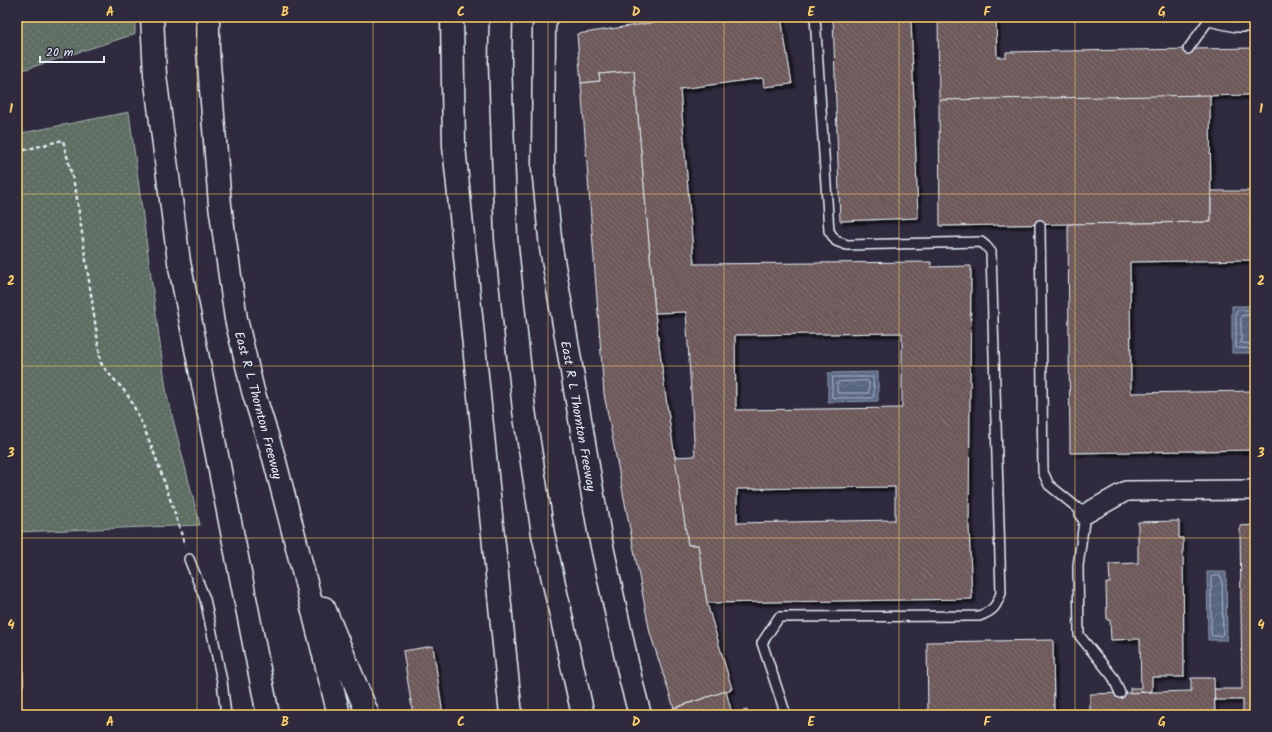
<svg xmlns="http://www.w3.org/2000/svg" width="1272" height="732" font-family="Kalam,sans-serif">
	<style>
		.grass { fill: url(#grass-dots); stroke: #a3b0ae }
		.water { fill: url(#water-waves); stroke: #929db1 }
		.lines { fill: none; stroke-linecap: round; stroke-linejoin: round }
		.shore { stroke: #aeb9c8; stroke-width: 1 }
		.building { fill: url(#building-back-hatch); stroke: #e8f1f8; fill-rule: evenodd; filter: url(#shadow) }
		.lane-casing { stroke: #e8f1f8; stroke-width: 12 }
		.street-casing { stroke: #e8f1f8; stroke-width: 22 }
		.secondary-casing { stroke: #e8f1f8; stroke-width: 25 }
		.highway-casing { stroke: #e8f1f8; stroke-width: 25 }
		.path { stroke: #e8f1f8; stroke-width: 2.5; stroke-dasharray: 4 3; stroke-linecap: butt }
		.lane { stroke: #2f2a3d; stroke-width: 9 }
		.street { stroke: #2f2a3d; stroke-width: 19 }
		.secondary { stroke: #2f2a3d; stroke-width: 22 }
		.highway { stroke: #2f2a3d; stroke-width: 22 }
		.grid { fill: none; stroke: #ffd166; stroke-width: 1; stroke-opacity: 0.55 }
		.labels { text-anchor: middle; stroke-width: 3.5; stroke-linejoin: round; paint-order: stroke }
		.street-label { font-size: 13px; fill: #e8f1f8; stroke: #2f2a3d }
		.neatline { fill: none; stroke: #ffd166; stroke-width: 1.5 }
		.grid-label { font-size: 13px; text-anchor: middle; font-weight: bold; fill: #ffd166 }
	</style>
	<defs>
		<pattern id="grass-dots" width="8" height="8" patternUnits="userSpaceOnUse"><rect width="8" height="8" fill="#5e6e64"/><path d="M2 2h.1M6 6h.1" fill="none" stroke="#75837b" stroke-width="1.8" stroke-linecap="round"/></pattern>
		<pattern id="water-waves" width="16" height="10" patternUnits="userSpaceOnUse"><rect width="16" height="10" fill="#586581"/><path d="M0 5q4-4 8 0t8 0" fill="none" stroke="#707c94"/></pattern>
		<pattern id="building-back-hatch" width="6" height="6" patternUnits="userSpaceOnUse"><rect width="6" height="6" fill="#6d595a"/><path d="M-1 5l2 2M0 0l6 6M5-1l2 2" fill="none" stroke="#827172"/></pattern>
		<filter id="shadow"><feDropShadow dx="3.5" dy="3.5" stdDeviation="1" flood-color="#0009"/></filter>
	</defs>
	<rect width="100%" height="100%" fill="#2f2a3d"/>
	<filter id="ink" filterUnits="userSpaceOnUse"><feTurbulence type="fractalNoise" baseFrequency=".025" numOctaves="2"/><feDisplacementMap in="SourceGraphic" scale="8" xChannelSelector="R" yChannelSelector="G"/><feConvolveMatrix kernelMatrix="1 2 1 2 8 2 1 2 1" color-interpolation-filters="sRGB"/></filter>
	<g filter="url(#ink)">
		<g class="grass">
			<path d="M 17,17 L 135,17 L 135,34 L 17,72 Z"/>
			<path d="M 129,112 L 167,396 L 200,525 L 17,532 L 17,134 Z"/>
		</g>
		<g class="water">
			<rect x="1232" y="306" width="23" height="47"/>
			<path d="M 878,372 L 878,401 L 828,402 L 828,373 Z"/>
			<path d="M 1207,572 L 1226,572 L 1227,640 L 1208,640 Z"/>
		</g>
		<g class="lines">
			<g class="shore">
				<path d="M 1255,310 L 1238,310 L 1236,312 L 1236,348 L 1255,349"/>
				<path d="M 1255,315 L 1243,315 L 1241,317 L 1241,343 L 1255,344"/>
				<path d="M 833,377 L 873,377 L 874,396 L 872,398 L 833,398 L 832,396 Z"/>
				<path d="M 868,381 L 869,383 L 869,391 L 868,393 L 839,393 L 837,392 L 837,383 L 839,382 Z"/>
				<path d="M 1213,576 L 1221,576 L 1222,578 L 1223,634 L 1221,636 L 1213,636 L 1211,634 L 1211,578 Z"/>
			</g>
		</g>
		<g class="building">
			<path d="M 690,17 L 781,17 L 792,84 L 764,87 L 763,78 L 680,89 L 694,264 L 931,262 L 931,267 L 971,266 L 969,527 L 972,599 L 707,603 L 698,545 L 688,545 L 674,457 L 695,456 L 686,312 L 655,313 L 634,71 L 599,74 L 600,81 L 581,83 L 577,34 ZM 902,333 L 902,408 L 736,410 L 735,335 ZM 895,487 L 895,520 L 737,523 L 737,489 Z"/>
			<path d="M 833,17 L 911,17 L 918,218 L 840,221 Z"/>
			<path d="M 938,17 L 996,17 L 997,57 L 1006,57 L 1006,52 L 1255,48 L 1255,95 L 939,100 Z"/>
			<path d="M 634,71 L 655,313 L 665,391 L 688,545 L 698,545 L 707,603 L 732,689 L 674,708 L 650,633 L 604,394 L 581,83 L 600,81 L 599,74 Z"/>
			<path d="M 1210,95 L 1211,222 L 940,226 L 939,100 Z"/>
			<path d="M 1211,191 L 1255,191 L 1255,260 L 1130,262 L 1131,393 L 1255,391 L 1255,450 L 1070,453 L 1068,224 L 1211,222 Z"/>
			<path d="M 1179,521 L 1179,538 L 1183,538 L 1184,677 L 1152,677 L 1152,691 L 1130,693 L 1130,688 L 1141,688 L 1140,639 L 1111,640 L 1110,620 L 1107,620 L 1106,583 L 1110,583 L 1109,564 L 1138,563 L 1138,522 Z"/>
			<path d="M 1255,525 L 1255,715 L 1243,715 L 1243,700 L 1215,700 L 1214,689 L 1242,689 L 1240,526 Z"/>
			<path d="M 1053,640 L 1054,715 L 928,715 L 927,642 Z"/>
			<path d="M 433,646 L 443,715 L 413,715 L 403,651 Z"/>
			<path d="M 1191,678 L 1214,678 L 1215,715 L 1090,715 L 1090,694 L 1191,691 Z"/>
			<path d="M 726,691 L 732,714 L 747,710 L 748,715 L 667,715 L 666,711 Z"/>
		</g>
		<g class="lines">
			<defs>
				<g id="lane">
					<path d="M 1210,17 L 1208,21 L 1236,27 L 1255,27"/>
					<path d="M 1188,49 L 1208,21"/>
					<path d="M 1040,225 L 1043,472 L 1049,485 L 1085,514 L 1078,566 L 1079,635 L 1113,677 L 1120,693"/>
					<path d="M 189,559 L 205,599 L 222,681 L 226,715"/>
					<path d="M 17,655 L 18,683"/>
					<path d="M 786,715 L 762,643 L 779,617 L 979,616 C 993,611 996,607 1001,593 L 991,252 L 986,246 L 981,242 L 847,245 L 836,241 L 829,231 L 815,17"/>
				</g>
				<path id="street" d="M 1085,514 L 1126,491 L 1255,490"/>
				<path id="secondary" d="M 546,17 L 544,28 L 543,168 L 551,248 L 600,537 L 631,681 L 640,715"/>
				<g id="highway">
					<path d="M 152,17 L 155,75 L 179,262 L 268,715"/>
					<path d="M 208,17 L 208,51 L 220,205 L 236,319 L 253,391 L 274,458 L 293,531 L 339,715"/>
					<path d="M 452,17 L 454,146 L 511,715"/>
					<path d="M 501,17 L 500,62 L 506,238 L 524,410 L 543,534 L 583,715"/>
					<path d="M 324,608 L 368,715"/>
				</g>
			</defs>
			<use href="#lane" class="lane-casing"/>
			<use href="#street" class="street-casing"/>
			<use href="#secondary" class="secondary-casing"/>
			<use href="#highway" class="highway-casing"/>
			<path class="path" d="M 17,152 L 63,140 L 76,192 L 101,363 C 109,376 123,387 130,399 C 154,445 169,496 185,545"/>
			<use href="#lane" class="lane"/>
			<use href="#street" class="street"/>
			<use href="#secondary" class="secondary"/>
			<use href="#highway" class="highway"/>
		</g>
	</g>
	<path class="grid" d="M 197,17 L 197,715M 373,17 L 373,715M 548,17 L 548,715M 724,17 L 724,715M 899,17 L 899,715M 1075,17 L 1075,715M 17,194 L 1255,194M 17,366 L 1255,366M 17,538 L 1255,538"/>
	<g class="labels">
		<g class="street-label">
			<text transform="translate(259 405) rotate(75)" y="5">East R L Thornton Freeway</text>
			<text transform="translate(579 416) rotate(80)" y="5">East R L Thornton Freeway</text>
		</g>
	</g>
	<rect width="1272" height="732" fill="none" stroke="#2f2a3d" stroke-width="44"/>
	<path d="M40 56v6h64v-6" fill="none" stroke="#e8f1f8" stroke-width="2"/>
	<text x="46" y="56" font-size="12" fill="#e8f1f8" stroke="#2f2a3d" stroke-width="3" paint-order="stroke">20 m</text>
	<rect x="22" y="22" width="1228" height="688" class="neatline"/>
	<g class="grid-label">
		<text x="110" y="16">A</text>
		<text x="285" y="16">B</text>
		<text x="461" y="16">C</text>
		<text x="636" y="16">D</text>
		<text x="811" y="16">E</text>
		<text x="987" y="16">F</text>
		<text x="1162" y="16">G</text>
		<text x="11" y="113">1</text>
		<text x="1261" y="113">1</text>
		<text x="11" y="285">2</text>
		<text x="1261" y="285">2</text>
		<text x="11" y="457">3</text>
		<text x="1261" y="457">3</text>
		<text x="11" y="629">4</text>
		<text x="1261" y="629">4</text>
		<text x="110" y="726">A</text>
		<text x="285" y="726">B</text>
		<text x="461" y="726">C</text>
		<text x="636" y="726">D</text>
		<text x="811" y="726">E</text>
		<text x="987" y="726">F</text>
		<text x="1162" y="726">G</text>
	</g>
</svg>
